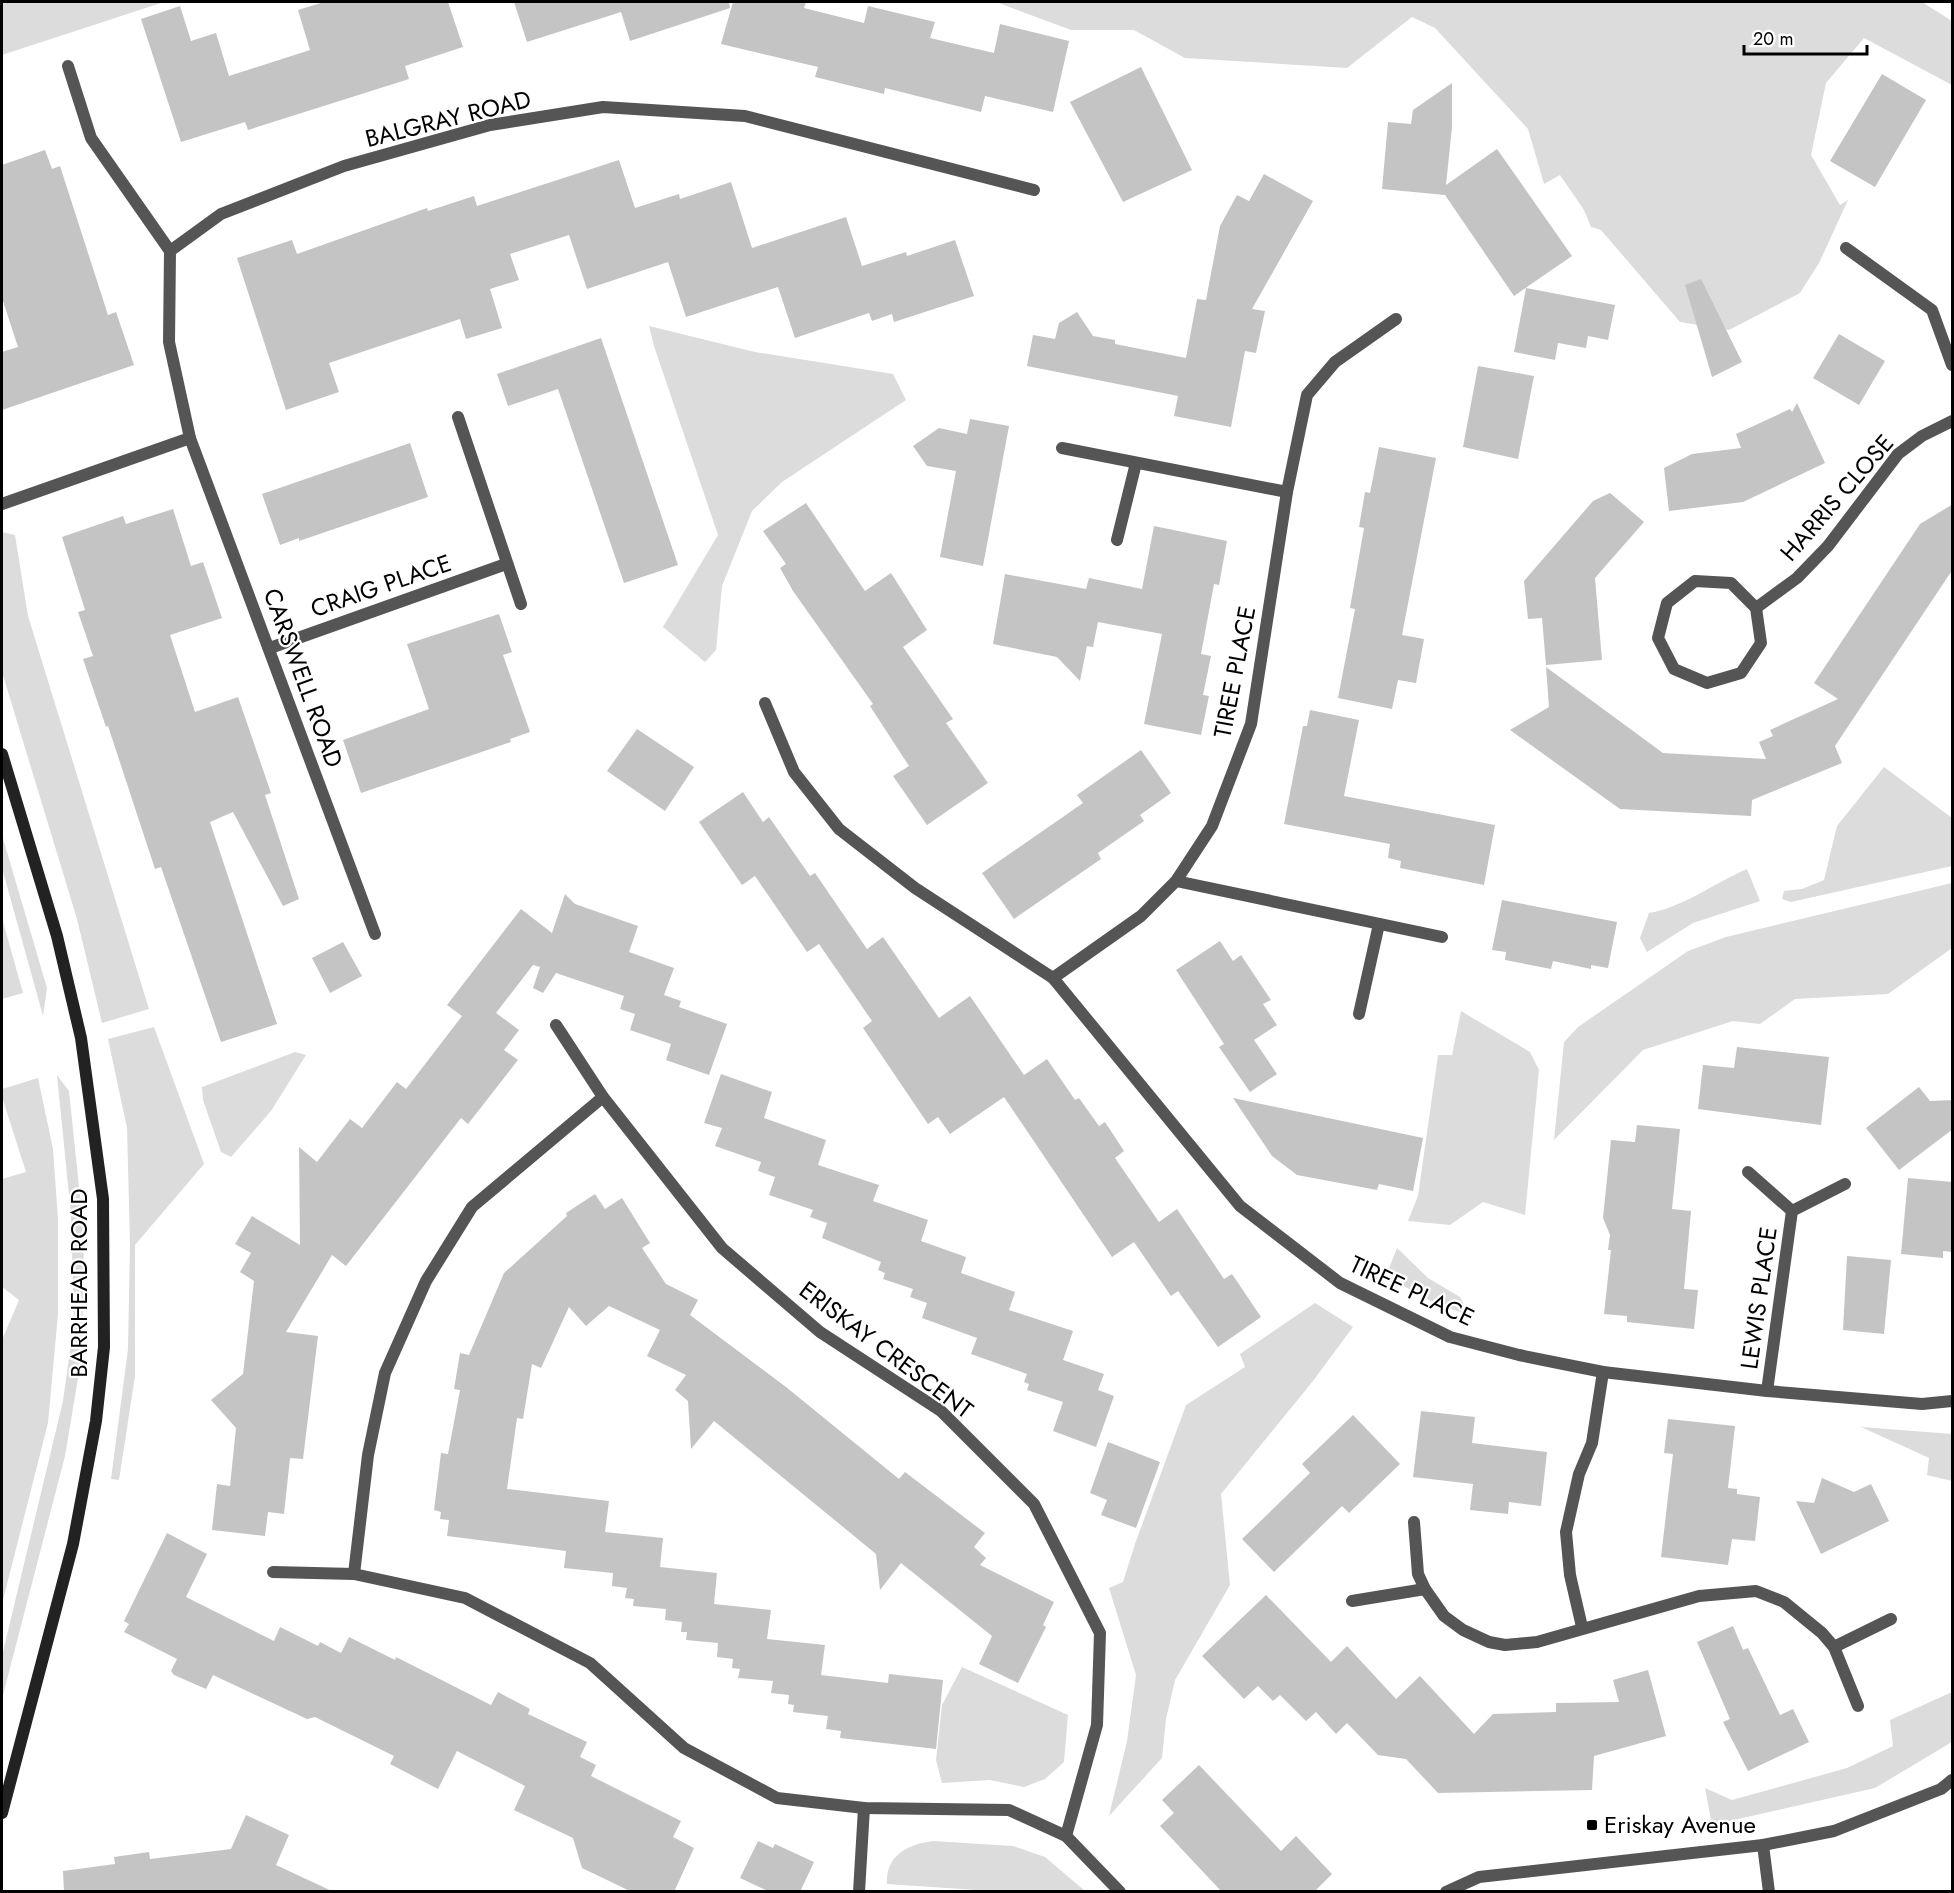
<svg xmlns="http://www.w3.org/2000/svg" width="1954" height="1893" font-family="Jost,sans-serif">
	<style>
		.green { fill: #dcdcdc }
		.building { fill: #c4c4c4 }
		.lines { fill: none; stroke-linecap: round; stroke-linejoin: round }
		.street { stroke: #555; stroke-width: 12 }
		.secondary { stroke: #222; stroke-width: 12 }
		.poi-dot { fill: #000; stroke: #fff; stroke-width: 2 }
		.labels { text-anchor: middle; stroke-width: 4.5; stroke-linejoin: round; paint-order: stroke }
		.street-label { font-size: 24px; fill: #000; stroke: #fff }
		.poi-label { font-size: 24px; fill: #000; stroke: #fff; text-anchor: start }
	</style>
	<rect width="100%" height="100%" fill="#fff"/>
	<g class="green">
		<path d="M 2,2 L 164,2 L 2,55 Z"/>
		<path d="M 996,2 L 1922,2 L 1952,21 L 1952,85 L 1864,38 L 1826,83 L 1811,155 L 1840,205 L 1848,200 L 1819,263 L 1800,293 L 1729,330 L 1680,322 L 1601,230 L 1591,227 L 1584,210 L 1560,175 L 1544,184 L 1528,129 L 1435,28 L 1412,17 L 1347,68 L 1185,58 L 1134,30 L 1071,30 Z"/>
		<path d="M 649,326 L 755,352 L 893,374 L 906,400 L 782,482 L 752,511 L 722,586 L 716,650 L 705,662 L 663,627 L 718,535 L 654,346 Z"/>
		<path d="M 2,532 L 15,535 L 28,616 L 149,1009 L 102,1023 L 77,919 L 2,672 Z"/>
		<path d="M 1884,767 L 1952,818 L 1952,866 L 1791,902 L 1782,899 L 1784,891 L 1802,889 L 1824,880 L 1837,826 Z"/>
		<path d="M 2,835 L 47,988 L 43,1016 L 2,868 Z"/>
		<path d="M 1747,869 L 1760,901 L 1693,923 L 1647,952 L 1640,938 L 1649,913 C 1684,907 1714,883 1747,869 Z"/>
		<path d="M 1952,883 L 1952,948 L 1888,994 L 1795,999 L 1760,1024 L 1733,1021 L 1643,1050 L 1554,1140 L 1564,1042 L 1578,1027 L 1688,951 L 1726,937 Z"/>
		<path d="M 2,918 L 23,993 L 2,999 Z"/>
		<path d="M 1461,1011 L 1530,1052 L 1539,1070 L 1525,1215 L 1483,1202 L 1450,1225 L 1408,1221 L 1418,1196 L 1438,1055 L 1452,1055 Z"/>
		<path d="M 154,1027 L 204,1164 L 135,1245 L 135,1376 L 119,1480 L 111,1479 L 128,1349 L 130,1243 L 127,1128 L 108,1039 Z"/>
		<path d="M 295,1052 L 306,1055 L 271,1111 L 231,1157 L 221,1152 L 203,1100 L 202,1087 Z"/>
		<path d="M 57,1075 L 69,1091 L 84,1235 L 82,1354 L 65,1456 L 2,1699 L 2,1656 L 63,1401 L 74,1322 L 71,1215 Z"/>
		<path d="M 38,1078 L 53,1149 L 58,1219 L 58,1314 L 48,1423 L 2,1604 L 2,1340 L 19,1300 L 2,1287 L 2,1179 L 26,1172 L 2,1097 L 2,1089 Z"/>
		<path d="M 1397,1248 L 1428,1278 L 1460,1297 L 1469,1315 L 1434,1303 L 1386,1276 Z"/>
		<path d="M 1315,1303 L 1353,1327 L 1313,1381 L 1221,1494 L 1230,1585 L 1175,1680 L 1166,1719 L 1162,1758 L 1109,1816 L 1127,1741 L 1136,1675 L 1109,1588 L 1123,1582 L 1135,1544 L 1186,1405 L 1245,1367 L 1240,1354 Z"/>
		<path d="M 1861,1427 L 1952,1434 L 1952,1481 L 1927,1475 L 1929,1458 Z"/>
		<path d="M 962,1667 L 1068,1715 L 1064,1762 L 1045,1779 L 1024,1787 L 990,1780 L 942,1783 L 936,1760 L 942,1705 Z"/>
		<path d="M 1952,1692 L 1952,1742 L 1875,1788 L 1712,1825 L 1705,1788 L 1732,1800 L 1847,1768 L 1893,1746 L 1890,1720 Z"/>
		<path d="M 933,1841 L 1013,1846 L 1045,1857 L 1085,1891 L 991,1891 L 887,1884 C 885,1855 909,1844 933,1841 Z"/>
	</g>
	<g class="building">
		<path d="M 324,2 L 448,2 L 463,47 L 405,66 L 409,79 L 248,130 L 245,122 L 181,142 L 141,19 L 180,6 L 191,41 L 216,33 L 229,76 L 310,50 L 298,10 Z"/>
		<path d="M 514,2 L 729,2 L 730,8 L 630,41 L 621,12 L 527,42 Z"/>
		<path d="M 733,2 L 806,2 L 804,8 L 864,23 L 868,6 L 935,22 L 930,38 L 994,53 L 1000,24 L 1069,41 L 1053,112 L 985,96 L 981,112 L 885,88 L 884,94 L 815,77 L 818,67 L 721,44 Z"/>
		<path d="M 1141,67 L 1192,170 L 1123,202 L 1070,102 Z"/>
		<path d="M 1882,74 L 1926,100 L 1875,187 L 1830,161 Z"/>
		<path d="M 1452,83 L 1452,127 L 1446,185 L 1497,149 L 1572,256 L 1514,296 L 1445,195 L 1382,189 L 1388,122 L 1411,124 L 1413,110 Z"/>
		<path d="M 45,150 L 52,169 L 60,166 L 108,315 L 116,312 L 134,365 L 2,410 L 2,352 L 18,347 L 2,298 L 2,165 Z"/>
		<path d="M 619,160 L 635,208 L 679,194 L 680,199 L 731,182 L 752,248 L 846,217 L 862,266 L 906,252 L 907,256 L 955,240 L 974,296 L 894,322 L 892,314 L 872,321 L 869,313 L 795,338 L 778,287 L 686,317 L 668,262 L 587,289 L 569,235 L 510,254 L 519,280 L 490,289 L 502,328 L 466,339 L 460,319 L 329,363 L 339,392 L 286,410 L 237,258 L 292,240 L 297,254 L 427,208 L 428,211 L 474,196 L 477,206 Z"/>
		<path d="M 1264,174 L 1313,201 L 1252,309 L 1265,311 L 1256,353 L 1245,351 L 1231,427 L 1174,416 L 1178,396 L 1027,366 L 1033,335 L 1055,339 L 1059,323 L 1077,312 L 1093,336 L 1115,340 L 1115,344 L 1186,358 L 1197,299 L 1206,300 L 1220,226 L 1237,195 L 1249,201 Z"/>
		<path d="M 1701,279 L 1742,362 L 1712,377 L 1685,285 Z"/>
		<path d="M 1526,288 L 1615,305 L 1608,340 L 1588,336 L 1586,348 L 1558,343 L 1555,360 L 1514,352 Z"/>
		<path d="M 1839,334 L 1885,361 L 1859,405 L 1813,378 Z"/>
		<path d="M 601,338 L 678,565 L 624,583 L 558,389 L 508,406 L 497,374 Z"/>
		<path d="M 1478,366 L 1534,376 L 1518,459 L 1463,447 Z"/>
		<path d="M 1797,403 L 1825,463 L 1743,502 L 1669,511 L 1664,468 L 1692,454 L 1741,448 L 1736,434 L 1790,409 L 1792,412 Z"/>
		<path d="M 970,419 L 1009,426 L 983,566 L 940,557 L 956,471 L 927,466 L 913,446 L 939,428 L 967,434 Z"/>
		<path d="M 410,443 L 428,497 L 299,541 L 299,538 L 280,545 L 262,494 Z"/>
		<path d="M 1379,447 L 1436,458 L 1402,635 L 1424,639 L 1416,683 L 1398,680 L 1392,709 L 1338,698 L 1355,609 L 1350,608 L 1364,528 L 1359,527 L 1365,492 L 1370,493 Z"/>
		<path d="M 1610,493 L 1644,522 L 1595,578 L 1602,660 L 1546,665 L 1542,618 L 1528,619 L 1524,581 L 1593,501 Z"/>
		<path d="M 806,503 L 865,591 L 891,573 L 927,630 L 903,647 L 953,719 L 946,723 L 988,783 L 927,825 L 893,776 L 909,766 L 870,706 L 873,704 L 793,591 L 780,568 L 786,564 L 763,531 Z"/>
		<path d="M 1953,504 L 1953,569 L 1835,746 L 1842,763 L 1752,800 L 1751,816 L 1620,809 L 1510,730 L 1549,707 L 1546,667 L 1663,753 L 1766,759 L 1759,742 L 1773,736 L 1770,730 L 1838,699 L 1814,683 L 1920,524 Z"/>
		<path d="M 173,509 L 191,566 L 203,562 L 222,618 L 170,635 L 195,712 L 238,697 L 271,793 L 265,795 L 299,899 L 283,906 L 233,812 L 210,822 L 277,1024 L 221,1042 L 161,867 L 155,869 L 108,726 L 106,727 L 83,659 L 93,656 L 78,612 L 85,610 L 62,537 L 123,516 L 126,524 Z"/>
		<path d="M 1154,526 L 1227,541 L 1219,585 L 1214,584 L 1201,654 L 1211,656 L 1203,695 L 1209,696 L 1201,735 L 1144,724 L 1162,634 L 1098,622 L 1093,647 L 1087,646 L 1080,681 L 1057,657 L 993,644 L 1005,574 L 1086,589 L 1089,578 L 1142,589 Z"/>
		<path d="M 499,614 L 512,652 L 503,655 L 530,732 L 510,739 L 511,742 L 361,793 L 343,740 L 429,709 L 407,644 Z"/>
		<path d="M 1310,710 L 1359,720 L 1344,796 L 1495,825 L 1484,885 L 1400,868 L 1401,861 L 1388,858 L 1390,844 L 1284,824 L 1303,726 L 1307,726 Z"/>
		<path d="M 637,729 L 694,767 L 665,811 L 607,771 Z"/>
		<path d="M 1141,750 L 1171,793 L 1140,815 L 1144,821 L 1098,853 L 1101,859 L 1014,919 L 982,873 L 1083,803 L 1077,795 Z"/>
		<path d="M 743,792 L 763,822 L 769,817 L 810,876 L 815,873 L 867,949 L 883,937 L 939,1018 L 970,996 L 1024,1075 L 1047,1059 L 1075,1100 L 1079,1098 L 1099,1126 L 1105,1122 L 1124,1151 L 1115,1158 L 1159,1222 L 1177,1209 L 1224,1279 L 1232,1274 L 1261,1317 L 1218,1347 L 1178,1291 L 1171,1296 L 1134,1242 L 1112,1257 L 1004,1097 L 950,1134 L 938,1117 L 928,1124 L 863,1028 L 872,1021 L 819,944 L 807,952 L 755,876 L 742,885 L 699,822 Z"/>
		<path d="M 565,894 L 575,904 L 638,926 L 629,952 L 674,968 L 664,995 L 681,1001 L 679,1007 L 727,1024 L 709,1075 L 666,1060 L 671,1044 L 630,1030 L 635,1014 L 620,1009 L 624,996 L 556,973 L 543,993 L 533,988 L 540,967 L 533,965 L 496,1013 L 519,1030 L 504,1050 L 518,1060 L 468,1124 L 461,1118 L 346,1266 L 332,1255 L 286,1332 L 318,1336 L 303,1459 L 290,1458 L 284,1514 L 268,1512 L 265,1536 L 212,1530 L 217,1484 L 230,1486 L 236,1428 L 211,1400 L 243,1374 L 254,1281 L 240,1272 L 251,1253 L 235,1244 L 252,1216 L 300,1245 L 299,1147 L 317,1162 L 350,1119 L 362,1128 L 397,1082 L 406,1089 L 462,1016 L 447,1005 L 521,909 L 552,933 Z"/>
		<path d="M 1502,900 L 1617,922 L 1608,968 L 1591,965 L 1591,969 L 1553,961 L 1551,969 L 1505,960 L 1506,952 L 1492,950 Z"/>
		<path d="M 1220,941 L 1233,961 L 1241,955 L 1271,1000 L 1263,1004 L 1277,1025 L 1254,1040 L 1277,1074 L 1250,1092 L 1219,1047 L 1224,1044 L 1176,970 Z"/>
		<path d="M 343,942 L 362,976 L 330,993 L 312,958 Z"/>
		<path d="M 1737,1047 L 1829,1057 L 1821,1125 L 1698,1109 L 1703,1065 L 1734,1068 Z"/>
		<path d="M 721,1074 L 772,1092 L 764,1118 L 826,1140 L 818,1165 L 879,1185 L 873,1201 L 928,1220 L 921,1241 L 966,1257 L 961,1273 L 1015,1292 L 1009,1310 L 1073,1331 L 1063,1360 L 1104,1374 L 1098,1390 L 1114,1396 L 1096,1447 L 1053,1431 L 1063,1402 L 1027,1390 L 1029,1384 L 1024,1382 L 1027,1374 L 971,1354 L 977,1338 L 922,1318 L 927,1303 L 910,1297 L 913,1289 L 883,1279 L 885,1273 L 878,1270 L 881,1262 L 822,1238 L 827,1223 L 810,1217 L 813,1210 L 769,1195 L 775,1177 L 758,1171 L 761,1162 L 715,1146 L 722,1128 L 704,1123 Z"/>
		<path d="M 1919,1087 L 1930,1101 L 1953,1100 L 1953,1129 L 1899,1170 L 1866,1128 Z"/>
		<path d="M 1233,1098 L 1423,1138 L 1413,1191 L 1379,1184 L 1377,1190 L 1297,1175 L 1272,1156 Z"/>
		<path d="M 1637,1125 L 1680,1129 L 1672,1209 L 1691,1211 L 1684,1289 L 1698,1290 L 1694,1329 L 1627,1322 L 1627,1316 L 1604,1314 L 1611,1250 L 1608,1250 L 1610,1235 L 1603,1218 L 1611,1140 L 1635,1142 Z"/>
		<path d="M 1908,1178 L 1953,1182 L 1953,1252 L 1943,1251 L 1943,1258 L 1901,1254 Z"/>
		<path d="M 595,1194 L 605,1209 L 622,1198 L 650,1243 L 642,1248 L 666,1284 L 698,1300 L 690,1315 L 786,1387 L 899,1479 L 905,1472 L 985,1533 L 974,1547 L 986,1558 L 980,1565 L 1054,1602 L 1043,1625 L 1046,1627 L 1018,1683 L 979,1664 L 992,1636 L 901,1563 L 880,1590 L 876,1554 L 714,1421 L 691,1449 L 688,1401 L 675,1390 L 686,1375 L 647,1356 L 660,1330 L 609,1306 L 586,1326 L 569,1307 L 541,1368 L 532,1364 L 523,1419 L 517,1418 L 507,1489 L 609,1501 L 605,1532 L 663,1538 L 660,1567 L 717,1573 L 714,1604 L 771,1610 L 767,1639 L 825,1645 L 821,1675 L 888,1683 L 889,1674 L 943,1680 L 936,1749 L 840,1738 L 841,1731 L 826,1729 L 828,1716 L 793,1712 L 794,1705 L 788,1704 L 789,1695 L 771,1693 L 773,1681 L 738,1678 L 740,1669 L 732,1668 L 733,1659 L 717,1657 L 718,1643 L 686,1640 L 687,1632 L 681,1632 L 682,1622 L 665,1620 L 666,1609 L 633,1606 L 634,1599 L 625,1598 L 627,1588 L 612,1586 L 613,1573 L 564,1568 L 566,1551 L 447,1536 L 449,1520 L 440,1519 L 441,1512 L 434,1510 L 441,1453 L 448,1454 L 460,1390 L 454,1389 L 460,1353 L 469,1355 L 504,1273 L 567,1216 L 566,1213 Z"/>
		<path d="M 1847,1256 L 1891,1260 L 1884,1334 L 1843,1330 Z"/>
		<path d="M 1421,1411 L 1475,1417 L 1472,1443 L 1547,1452 L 1541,1506 L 1509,1502 L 1508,1514 L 1470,1510 L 1473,1484 L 1413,1477 Z"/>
		<path d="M 1353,1415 L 1400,1464 L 1349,1513 L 1342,1506 L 1274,1572 L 1242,1539 L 1310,1473 L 1302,1464 Z"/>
		<path d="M 1668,1419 L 1735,1426 L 1728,1488 L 1737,1489 L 1737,1494 L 1760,1497 L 1755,1541 L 1732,1539 L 1728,1565 L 1661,1557 L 1673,1454 L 1664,1453 Z"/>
		<path d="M 1108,1442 L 1160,1462 L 1136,1528 L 1101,1515 L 1107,1500 L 1090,1493 Z"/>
		<path d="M 1822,1478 L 1854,1492 L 1871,1484 L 1889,1521 L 1821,1554 L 1796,1501 L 1814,1503 Z"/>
		<path d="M 167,1533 L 207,1554 L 186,1597 L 274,1641 L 280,1627 L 318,1646 L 320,1642 L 341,1653 L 349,1637 L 395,1660 L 396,1657 L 491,1705 L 498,1692 L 530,1709 L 528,1714 L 587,1742 L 580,1757 L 596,1765 L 591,1776 L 681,1821 L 673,1837 L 694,1848 L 674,1892 L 632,1892 L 582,1868 L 573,1838 L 514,1810 L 525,1786 L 457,1751 L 438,1789 L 390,1764 L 394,1756 L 315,1717 L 307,1719 L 213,1675 L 206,1689 L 174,1675 L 171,1671 L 177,1659 L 124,1632 L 129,1624 L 124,1621 Z"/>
		<path d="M 1266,1595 L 1331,1662 L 1347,1646 L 1396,1699 L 1420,1676 L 1474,1734 L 1493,1714 L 1556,1712 L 1556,1703 L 1619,1702 L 1613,1680 L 1648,1670 L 1666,1736 L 1594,1756 L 1592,1790 L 1438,1793 L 1406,1759 L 1378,1755 L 1347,1723 L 1336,1734 L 1316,1712 L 1306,1721 L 1280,1695 L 1273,1701 L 1258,1686 L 1244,1699 L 1202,1656 Z"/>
		<path d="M 1733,1626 L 1743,1650 L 1748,1648 L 1780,1715 L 1793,1709 L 1809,1742 L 1748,1771 L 1723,1722 L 1730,1719 L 1697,1642 Z"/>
		<path d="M 1199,1765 L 1281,1851 L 1296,1836 L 1332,1874 L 1314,1892 L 1222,1892 L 1160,1826 L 1174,1813 L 1162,1800 Z"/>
		<path d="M 246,1815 L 289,1835 L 276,1865 L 334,1892 L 64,1892 L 63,1871 L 115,1864 L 114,1857 L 149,1852 L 150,1859 L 231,1849 Z"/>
		<path d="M 758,1841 L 773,1848 L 775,1844 L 814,1862 L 800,1892 L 770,1892 L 740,1878 Z"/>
	</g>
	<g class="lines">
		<g class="street">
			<path d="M 68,66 L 91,138 L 170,251"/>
			<path d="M 1846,248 L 1932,310 L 1952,365"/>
			<path d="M 458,417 L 521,604"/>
			<path d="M 190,438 L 375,934"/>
			<path d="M 1062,448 L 1287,492"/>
			<path d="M 2,504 L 190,438 L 169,342 L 170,251 L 221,214 L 344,166 L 490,125 L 603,107 L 745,116 L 1034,190"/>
			<path d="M 1117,540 L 1136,463"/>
			<path d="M 1695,581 L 1731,583 L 1756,608 L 1761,643 L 1741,673 L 1707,683 L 1674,669 L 1658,638 L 1667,603 Z"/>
			<path d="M 1756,608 L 1797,578 L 1828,546 L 1898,454 L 1922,436 L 1952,421"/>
			<path d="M 270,648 L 506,564"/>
			<path d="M 765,703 L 794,772 L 839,829 L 915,888 L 1053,978 L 1240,1206 L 1340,1283 L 1450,1337 L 1519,1355 L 1603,1372 L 1767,1391 L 1922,1404 L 1952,1401"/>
			<path d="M 1176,881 L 1442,937"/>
			<path d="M 1053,978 L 1141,916 L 1176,881 L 1212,826 L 1251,724 L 1287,492 L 1307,395 L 1335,362 L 1396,319"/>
			<path d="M 1359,1014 L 1379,924"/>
			<path d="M 556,1025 L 603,1097 L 722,1248 L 820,1332 L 941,1411 L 1034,1504 L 1100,1633 L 1097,1725 L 1066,1836"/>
			<path d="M 1748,1172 L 1792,1211"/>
			<path d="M 1767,1391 L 1792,1211 L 1845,1184"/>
			<path d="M 1414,1522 L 1418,1574 L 1425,1589 L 1444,1616 L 1463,1630 L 1489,1642 L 1505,1645 L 1537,1642 L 1699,1596 L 1756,1591 L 1784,1602 L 1822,1633 L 1834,1647 L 1858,1706"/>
			<path d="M 273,1572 L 354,1574 L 465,1598 L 590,1663 L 684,1748 L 777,1798 L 864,1808 L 1009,1810 L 1066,1836 L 1120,1892"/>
			<path d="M 354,1574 L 368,1455 L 385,1373 L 426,1281 L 472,1207 L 603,1097"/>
			<path d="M 1352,1601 L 1425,1589"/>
			<path d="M 1582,1627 L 1570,1575 L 1566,1532 L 1579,1474 L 1592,1443 L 1603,1372"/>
			<path d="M 1834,1647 L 1891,1619"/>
			<path d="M 1763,1845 L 1769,1892"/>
			<path d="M 859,1892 L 864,1808"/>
			<path d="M 1446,1892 L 1479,1877 L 1763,1845 L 1834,1831 L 1941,1789 L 1952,1780"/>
		</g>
		<path class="secondary" d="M 2,754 L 57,936 L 81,1038 L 103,1199 L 104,1347 L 96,1421 L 73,1544 L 2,1813"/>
	</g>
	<rect class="poi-dot" x="1586" y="1819" width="12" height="12" rx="3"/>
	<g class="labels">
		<g class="street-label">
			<text transform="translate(448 119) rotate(-14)" y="8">BALGRAY ROAD</text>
			<text transform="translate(1837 498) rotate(-49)" y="8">HARRIS CLOSE</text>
			<text transform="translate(381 586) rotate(-19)" y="8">CRAIG PLACE</text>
			<text transform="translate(1235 672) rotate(-79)" y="8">TIREE PLACE</text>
			<text transform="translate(303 678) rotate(70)" y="8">CARSWELL ROAD</text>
			<text transform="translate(79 1283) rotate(-90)" y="8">BARRHEAD ROAD</text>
			<text transform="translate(1412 1291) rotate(25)" y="8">TIREE PLACE</text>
			<text transform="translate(1759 1298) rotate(-82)" y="8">LEWIS PLACE</text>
			<text transform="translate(886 1350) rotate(37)" y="8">ERISKAY CRESCENT</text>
		</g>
		<g class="poi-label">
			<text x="1604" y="1833">Eriskay Avenue</text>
		</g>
	</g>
	<rect width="1954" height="1893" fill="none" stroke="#000000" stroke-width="6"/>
	<path d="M1744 45v9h123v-9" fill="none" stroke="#000000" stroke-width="3"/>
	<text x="1753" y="45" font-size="18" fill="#000000" stroke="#ffffff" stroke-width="4.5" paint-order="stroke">20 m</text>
</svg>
